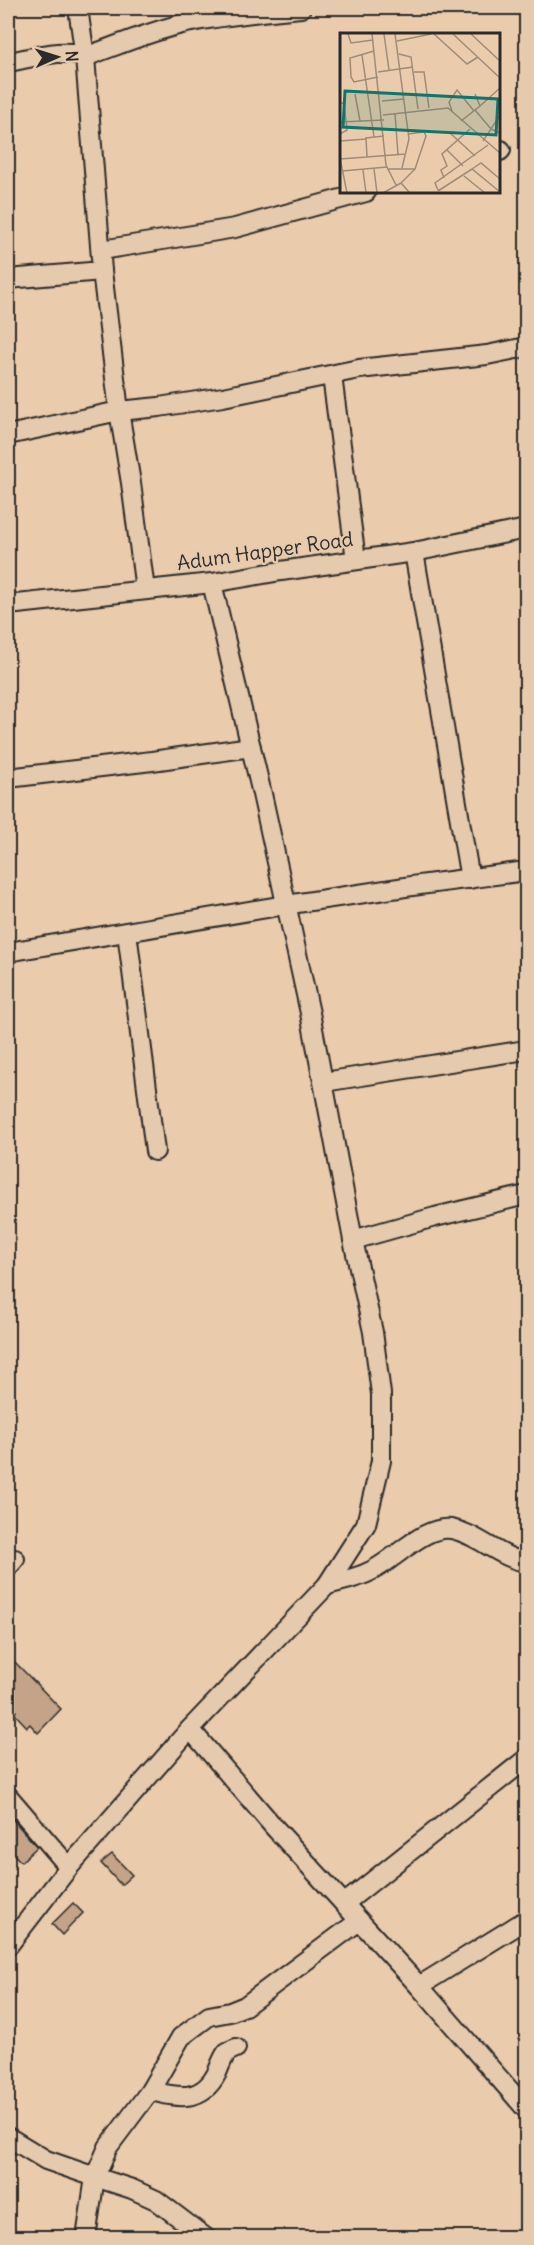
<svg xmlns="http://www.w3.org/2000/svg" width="534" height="2245" font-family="Delius,sans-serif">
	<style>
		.building { fill: #c4a388; stroke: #2b2b2b; stroke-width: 1.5 }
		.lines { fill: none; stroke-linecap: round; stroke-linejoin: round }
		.minor-casing { stroke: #2b2b2b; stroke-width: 22 }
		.minor { stroke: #e6caad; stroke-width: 18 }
		.labels { text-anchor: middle; stroke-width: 4.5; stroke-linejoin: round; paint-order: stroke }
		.street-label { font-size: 20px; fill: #2b2b2b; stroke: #e6caad }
		.inset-road { fill: none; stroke: #9e8b78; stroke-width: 1.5 }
		.view { fill: #0f766e; fill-opacity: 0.15; stroke: #0f766e; stroke-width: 3 }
		.inset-edge { fill: none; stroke: #2b2b2b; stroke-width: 3 }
	</style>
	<rect width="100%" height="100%" fill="#eacbac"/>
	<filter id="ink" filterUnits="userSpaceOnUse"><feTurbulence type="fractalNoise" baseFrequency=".0167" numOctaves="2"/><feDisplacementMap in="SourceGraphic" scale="12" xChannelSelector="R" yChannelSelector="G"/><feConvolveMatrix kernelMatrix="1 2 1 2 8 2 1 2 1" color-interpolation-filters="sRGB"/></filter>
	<g filter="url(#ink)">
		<g class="building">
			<path d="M 8,1655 L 61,1709 L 38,1733 L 30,1724 L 27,1727 L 14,1713 L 16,1711 L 8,1702 Z"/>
			<path d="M 8,1814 L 37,1847 L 21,1862 L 8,1848 Z"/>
			<path d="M 112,1854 L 132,1875 L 121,1885 L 101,1863 Z"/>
			<path d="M 73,1903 L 83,1913 L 62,1935 L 52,1924 Z"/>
		</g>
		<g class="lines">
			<defs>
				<g id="minor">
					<path d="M 78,8 L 85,57 L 102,271 L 119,411 L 131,483 L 145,590"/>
					<path d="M 8,62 C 28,59 67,46 85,57 C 118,45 151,31 186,23 C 224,15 262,12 301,8"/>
					<path d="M 500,151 L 501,150"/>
					<path d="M 102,250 L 235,228 L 366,192"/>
					<path d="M 8,279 L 102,271"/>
					<path d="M 332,376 L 356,560"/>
					<path d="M 8,435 L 119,411 L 159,407 L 223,397 L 359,369 L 487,355 L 526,347"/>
					<path d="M 414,552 L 470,879"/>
					<path d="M 8,605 L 212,583 L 281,571 L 414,552 L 526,529"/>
					<path d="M 8,778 L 152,761 L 251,747"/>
					<path d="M 127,932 L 155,1151"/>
					<path d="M 8,952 L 285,905 L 412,886 L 526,871"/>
					<path d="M 324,1082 L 526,1050"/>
					<path d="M 353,1240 L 435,1217 L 526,1195"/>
					<path d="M 8,1567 L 15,1559"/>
					<path d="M 327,1585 C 342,1581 358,1578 371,1571 C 395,1560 424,1525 451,1529 C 478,1534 500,1558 526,1562"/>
					<path d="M 190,1729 L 274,1827 L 419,1986 L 526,1920"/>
					<path d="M 8,1796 L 69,1867"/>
					<path d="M 345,1903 L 526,1759"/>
					<path d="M 8,1946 L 69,1867 L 190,1729 L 327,1585 L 366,1524 L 381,1461 L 381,1394 L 373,1332 L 353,1240 L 310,1013 L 262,794 L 212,583"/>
					<path d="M 419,1986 L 526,2109"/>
					<path d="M 150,2091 C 177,2097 201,2104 217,2073 C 220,2066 222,2059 227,2052 L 236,2048"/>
					<path d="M 8,2137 L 46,2160 L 95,2177 L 86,2238"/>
					<path d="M 206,2238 L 156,2200 L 132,2189 L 95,2177 L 108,2147 L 150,2091 L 181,2037 L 209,2016 L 230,2012 L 245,2006 L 359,1921"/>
				</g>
			</defs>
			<use href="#minor" class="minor-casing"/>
			<use href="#minor" class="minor"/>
		</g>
	</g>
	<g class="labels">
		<g class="street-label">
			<text transform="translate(265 551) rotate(-8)" y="7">Adum Happer Road</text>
		</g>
	</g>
	<g transform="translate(340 33)">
		<rect width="160" height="160" fill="#eacbac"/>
		<path class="inset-road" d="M 8,1 L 11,10 L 33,7M 32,1 L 46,132 L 56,152M 44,1 L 49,37M 55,1 L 69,106 L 62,135M 94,1 L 127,31 L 138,24M 113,1 L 160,45M 131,1 L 160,28M 57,8 L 91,1M 34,18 L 10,25 L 11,44 L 14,49 L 38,44M 59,21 L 71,24 L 78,76M 22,22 L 34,104M 38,39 L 73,34M 74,39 L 84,39 L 89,75M 15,61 L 20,88M 42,68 L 64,66M 0,69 L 4,71 L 7,97 L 0,101M 140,73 L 160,55M 135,77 L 151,96 L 160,82M 112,78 L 109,69 L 117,57 L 134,78M 55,80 L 58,122M 43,82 L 108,75 L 160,120M 121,88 L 140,73 L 135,61M 0,89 L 44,87M 109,99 L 135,123M 0,108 L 26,106M 143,108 L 151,96 L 160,100M 107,117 L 123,133M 27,124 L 26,105 L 44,103M 0,125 L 7,160M 0,126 L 66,121M 34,136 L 37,160M 47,136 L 75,136 L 86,103 L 84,99 L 68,101M 132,136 L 141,130 L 160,146M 23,137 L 26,160M 2,138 L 47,134M 124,143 L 145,160M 104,145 L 101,137 L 107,133 L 102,121 L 130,96M 61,150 L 75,136M 98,157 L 95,150 L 148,112M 98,158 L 132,136 L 160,159M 43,160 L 61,150 L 69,159"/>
		<path class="view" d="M 5,58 L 158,66 L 156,102 L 3,94 Z"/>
		<rect width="160" height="160" class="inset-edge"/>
	</g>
	<rect width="534" height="2245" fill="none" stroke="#e6caad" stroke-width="30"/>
	<rect x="15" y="15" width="504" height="2215" fill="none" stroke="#2b2b2b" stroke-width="2" filter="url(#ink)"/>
	<g transform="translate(57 57) rotate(87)" stroke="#e6caad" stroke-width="4.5" paint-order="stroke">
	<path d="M0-4.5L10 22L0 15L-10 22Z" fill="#2b2b2b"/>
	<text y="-9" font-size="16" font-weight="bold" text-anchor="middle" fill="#2b2b2b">N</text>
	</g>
</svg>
